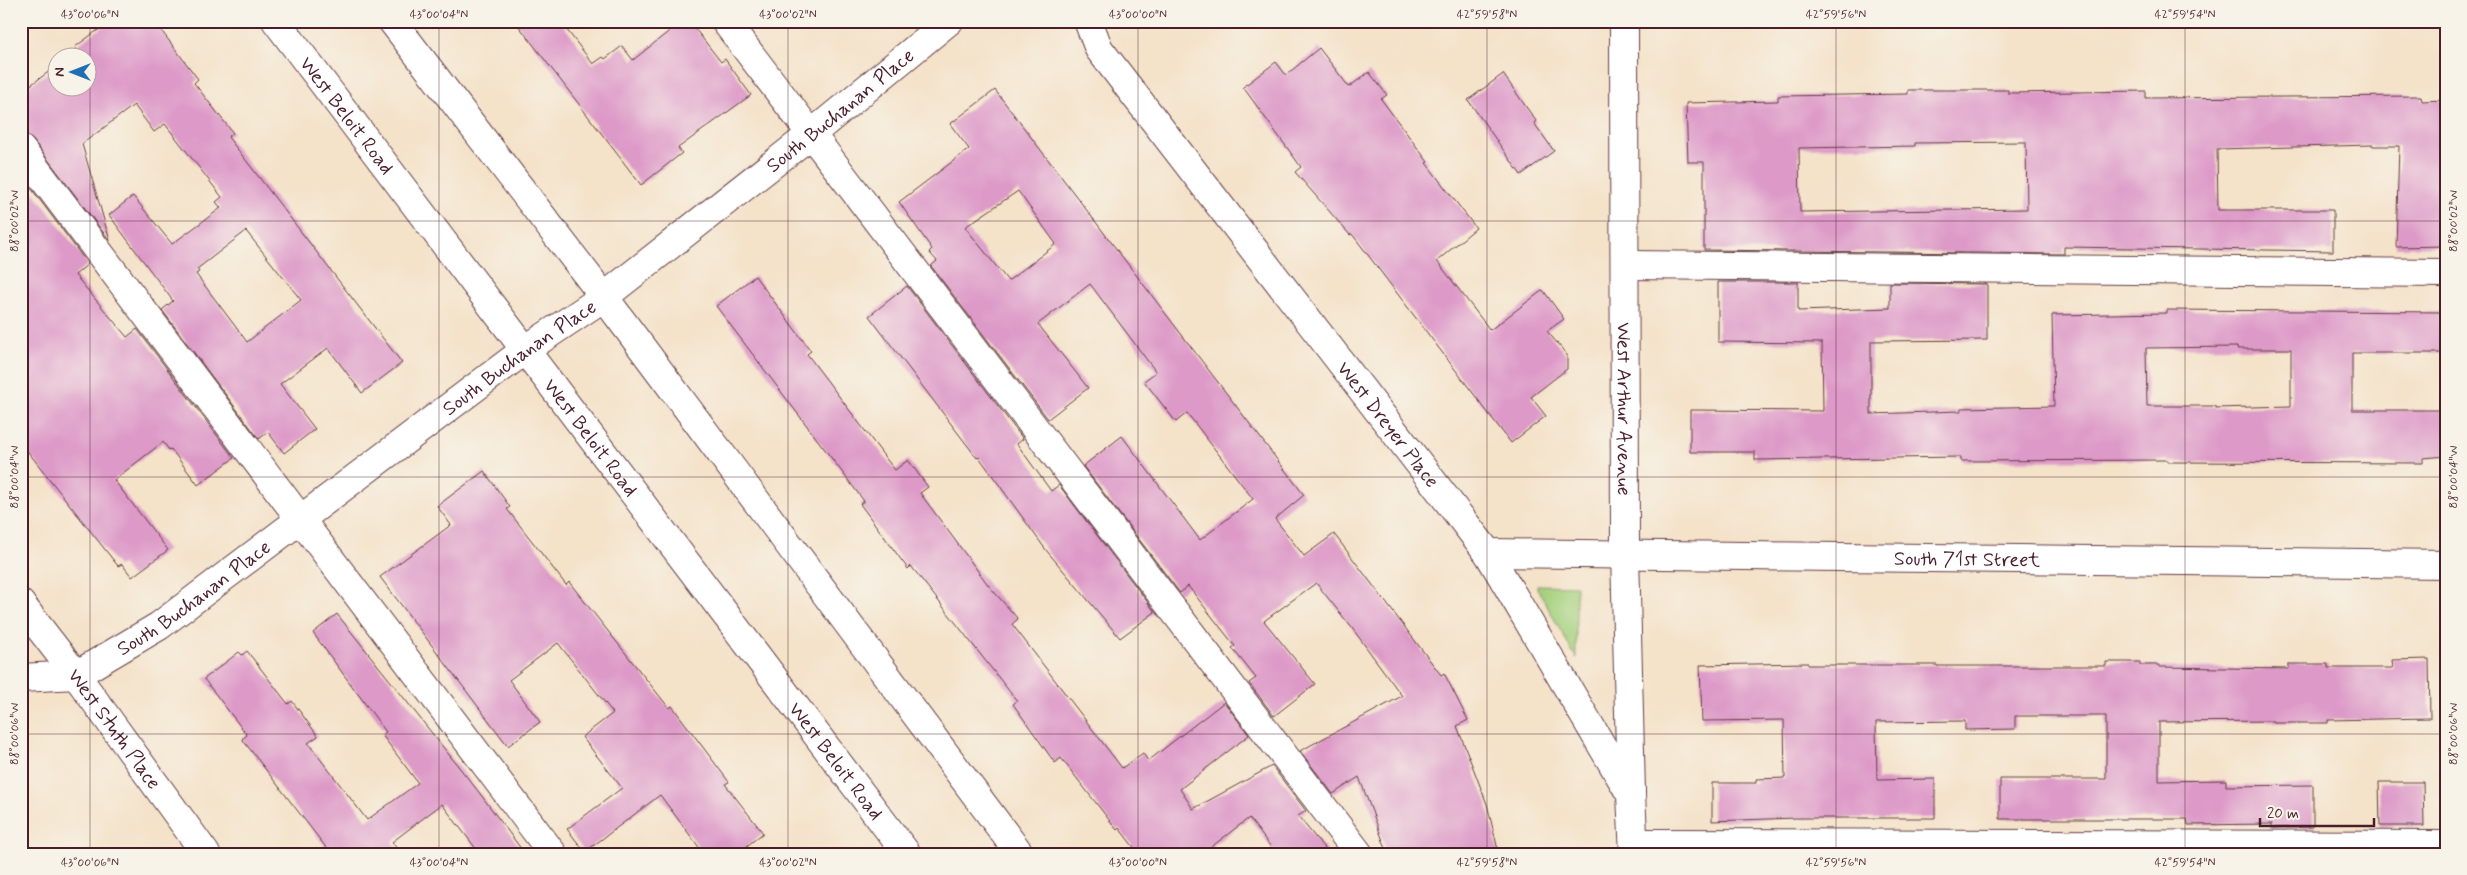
<svg xmlns="http://www.w3.org/2000/svg" width="2467" height="875" font-family="Mynerve,sans-serif">
	<style>
		.green { fill: #a4d17e; stroke: #777854 }
		.building { fill: #dd99c8; fill-rule: evenodd }
		.lines { fill: none; stroke-linecap: round; stroke-linejoin: round }
		.minor-casing { stroke: #643c43; stroke-width: 30 }
		.major-casing { stroke: #643c43; stroke-width: 30 }
		.minor { stroke: #fff; stroke-width: 28 }
		.major { stroke: #fff; stroke-width: 28 }
		.ticks { fill: none; stroke: #4a1f2b; stroke-width: 1; stroke-opacity: 0.45 }
		.labels { text-anchor: middle; stroke-width: 5; stroke-linejoin: round; paint-order: stroke }
		.street-label { font-size: 20px; fill: #4a1f2b; stroke: #f7f3e8 }
		.neatline { fill: none; stroke: #4a1f2b; stroke-width: 2 }
		.ticks-label { font-size: 12px; text-anchor: middle; fill: #4a1f2b }
	</style>
	<rect width="100%" height="100%" fill="#f7f3e8"/>
	<filter id="ink" filterUnits="userSpaceOnUse"><feTurbulence type="fractalNoise" baseFrequency=".02" numOctaves="2"/><feDisplacementMap in="SourceGraphic" scale="10" xChannelSelector="R" yChannelSelector="G"/><feConvolveMatrix kernelMatrix="1 2 1 2 8 2 1 2 1" color-interpolation-filters="sRGB"/></filter>
	<filter id="wash" filterUnits="userSpaceOnUse"><feTurbulence type="fractalNoise" baseFrequency=".0096" numOctaves="4" result="noise"/><feDisplacementMap in="SourceGraphic" scale="20" xChannelSelector="R" yChannelSelector="G"/><feGaussianBlur stdDeviation="1.12" result="paint"/><feColorMatrix in="noise" values="0 0 0 0 0 0 0 0 0 0 0 0 0 0 0 0 0 1.4 0 .05"/><feComposite in="paint" operator="in"/></filter>
	<g filter="url(#wash)">
		<rect width="100%" height="100%" fill="#f4e2c9"/>
		<path class="green" d="M 1537,585 L 1576,586 L 1576,658 L 1537,588 Z"/>
		<g id="blocks">
			<g class="building">
				<path d="M 110,21 L 154,21 L 198,79 L 194,83 L 233,133 L 228,137 L 402,363 L 362,393 L 328,348 L 280,384 L 315,429 L 284,453 L 268,432 L 259,439 L 162,310 L 173,301 L 109,215 L 133,196 L 172,244 L 221,208 L 216,202 L 222,197 L 165,124 L 154,132 L 134,105 L 82,144 L 110,241 L 33,140 L 21,134 L 21,92 L 58,65 L 58,88 L 88,88 L 88,58 L 67,58 L 77,50 L 75,47 ZM 246,231 L 301,300 L 247,342 L 196,274 L 199,272 L 197,269 Z"/>
				<path d="M 515,21 L 560,21 L 593,64 L 603,57 L 605,59 L 622,46 L 633,60 L 682,21 L 689,21 L 721,62 L 725,59 L 751,95 L 678,148 L 682,153 L 641,185 Z"/>
				<path d="M 1319,48 L 1349,87 L 1369,72 L 1387,95 L 1381,99 L 1428,162 L 1426,163 L 1476,228 L 1437,261 L 1490,330 L 1543,290 L 1564,319 L 1547,331 L 1567,355 L 1567,369 L 1531,397 L 1546,416 L 1511,443 L 1352,234 L 1350,235 L 1295,172 L 1301,167 L 1243,87 L 1276,62 L 1286,75 Z"/>
				<path d="M 1503,74 L 1536,121 L 1534,123 L 1554,151 L 1521,175 L 1468,100 Z"/>
				<path d="M 995,90 L 1304,495 L 1275,519 L 1304,556 L 1334,534 L 1441,675 L 1444,673 L 1468,720 L 1457,726 L 1487,804 L 1499,854 L 1388,854 L 1359,777 L 1333,794 L 1300,751 L 1402,696 L 1352,628 L 1316,583 L 1264,621 L 1315,684 L 1274,716 L 1249,683 L 1256,678 L 1232,648 L 1235,646 L 1188,586 L 1180,593 L 1083,466 L 1122,436 L 1200,540 L 1253,499 L 1187,413 L 1176,422 L 1144,381 L 1156,372 L 1090,284 L 1038,324 L 1088,388 L 1048,419 L 931,266 L 937,261 L 929,252 L 932,249 L 899,202 L 969,149 L 950,124 ZM 1018,191 L 1056,244 L 1008,281 L 965,227 Z"/>
				<path d="M 1908,90 L 2008,90 L 2008,93 L 2146,91 L 2146,98 L 2421,96 L 2422,101 L 2446,100 L 2446,246 L 2396,247 L 2399,146 L 2373,146 L 2373,145 L 2217,149 L 2218,210 L 2333,210 L 2333,251 L 2064,247 L 2064,254 L 1704,250 L 1704,162 L 1688,162 L 1686,103 L 1778,101 L 1778,96 L 1908,94 ZM 2026,142 L 2027,209 L 1800,212 L 1799,148 L 1915,146 L 1915,143 Z"/>
				<path d="M 21,175 L 88,264 L 75,275 L 127,337 L 137,329 L 234,458 L 198,485 L 171,449 L 169,450 L 163,442 L 114,480 L 168,550 L 132,577 L 122,564 L 118,566 L 21,443 Z"/>
				<path d="M 755,276 L 811,351 L 807,354 L 887,460 L 895,470 L 908,460 L 928,487 L 920,493 L 989,586 L 1018,619 L 1012,624 L 1122,768 L 1143,753 L 1148,761 L 1224,702 L 1249,735 L 1180,789 L 1193,809 L 1272,766 L 1306,811 L 1298,816 L 1329,854 L 1276,854 L 1249,818 L 1202,854 L 1139,854 L 1119,828 L 1117,830 L 1061,758 L 1055,763 L 1013,704 L 1017,701 L 911,566 L 908,569 L 860,504 L 864,501 L 716,306 Z"/>
				<path d="M 1718,282 L 1798,282 L 1798,311 L 1890,308 L 1890,283 L 1987,284 L 1987,340 L 1871,341 L 1871,414 L 1961,411 L 1961,408 L 2054,406 L 2052,315 L 2167,313 L 2167,310 L 2446,312 L 2446,353 L 2352,353 L 2352,410 L 2446,410 L 2446,456 L 2423,458 L 2423,463 L 2168,462 L 2168,460 L 1961,461 L 1961,457 L 1755,460 L 1755,452 L 1690,452 L 1690,410 L 1823,411 L 1822,343 L 1718,342 ZM 2237,347 L 2237,349 L 2291,349 L 2291,406 L 2215,408 L 2215,406 L 2147,406 L 2146,348 Z"/>
				<path d="M 907,286 L 1023,439 L 1017,444 L 1051,491 L 1059,485 L 1155,612 L 1120,638 L 1046,550 L 979,457 L 977,458 L 869,316 Z"/>
				<path d="M 484,471 L 510,507 L 507,509 L 566,585 L 569,582 L 669,708 L 672,706 L 729,782 L 725,784 L 763,833 L 737,854 L 704,854 L 660,795 L 585,852 L 567,829 L 622,788 L 582,737 L 613,713 L 558,643 L 509,680 L 540,722 L 508,746 L 380,577 L 451,525 L 437,506 Z"/>
				<path d="M 337,614 L 478,791 L 525,854 L 480,854 L 442,804 L 392,842 L 401,854 L 323,854 L 328,850 L 242,739 L 247,735 L 204,679 L 239,652 L 242,655 L 247,651 L 288,704 L 292,701 L 318,736 L 308,743 L 367,820 L 418,783 L 382,735 L 386,732 L 313,633 Z"/>
				<path d="M 2429,659 L 2430,718 L 2328,720 L 2328,723 L 2274,723 L 2274,721 L 2159,722 L 2159,781 L 2226,780 L 2226,786 L 2313,785 L 2313,827 L 2272,828 L 2272,824 L 2188,825 L 2187,819 L 2000,819 L 2000,779 L 2106,779 L 2106,716 L 2015,716 L 2015,729 L 1965,730 L 1965,721 L 1876,722 L 1877,780 L 1935,779 L 1935,818 L 1796,818 L 1712,821 L 1712,783 L 1756,783 L 1756,779 L 1785,778 L 1784,720 L 1702,721 L 1700,665 L 1808,663 L 1808,665 L 1937,665 L 1937,666 L 2106,666 L 2106,662 L 2140,662 L 2140,665 L 2159,665 L 2159,667 L 2289,669 L 2289,664 L 2328,664 L 2328,668 L 2393,668 L 2392,660 Z"/>
				<path d="M 2379,782 L 2423,782 L 2424,826 L 2380,826 Z"/>
			</g>
		</g>
	</g>
	<g filter="url(#ink)">
		<use href="#blocks" fill-opacity="0" stroke="#643c43" stroke-width="1"/>
		<g class="lines">
			<defs>
				<g id="minor">
					<path d="M 725,21 L 1359,854"/>
					<path id="s1" d="M 1088,21 L 1099,49 L 1488,553 L 1631,795 L 1634,854"/>
					<path id="s2" d="M 1624,21 L 1625,553 L 1631,792"/>
					<path d="M 21,149 L 553,854"/>
					<path d="M 1626,265 L 2446,273"/>
					<path id="s3" d="M 1488,553 L 2446,564"/>
					<path id="s4" d="M 21,604 L 76,675 L 206,854"/>
					<path id="s5" d="M 21,678 L 76,675 L 159,626 L 525,350 L 604,297 L 810,135 L 949,21"/>
					<path d="M 1634,843 L 2446,845"/>
				</g>
				<g id="major">
					<path id="s6" d="M 276,21 L 907,854"/>
					<path d="M 392,21 L 604,297 L 1020,854"/>
				</g>
			</defs>
			<use href="#minor" class="minor-casing"/>
			<use href="#major" class="major-casing"/>
			<use href="#minor" class="minor"/>
			<use href="#major" class="major"/>
		</g>
	</g>
	<path class="ticks" d="M 90,21 L 90,854M 439,21 L 439,854M 788,21 L 788,854M 1138,21 L 1138,854M 1487,21 L 1487,854M 1836,21 L 1836,854M 2185,21 L 2185,854M 21,221 L 2446,221M 21,477 L 2446,477M 21,734 L 2446,734"/>
	<g class="labels">
		<g class="street-label">
			<text dy="7" stroke="none"><textPath href="#s5" startOffset="1006">South Buchanan Place</textPath></text>
			<text dy="7" stroke="none"><textPath href="#s6" startOffset="118">West Beloit Road</textPath></text>
			<text dy="7" stroke="none"><textPath href="#s5" startOffset="601">South Buchanan Place</textPath></text>
			<text dy="7" stroke="none"><textPath href="#s2" startOffset="388">West Arthur Avenue</textPath></text>
			<text dy="7" stroke="none"><textPath href="#s1" startOffset="504">West Dreyer Place</textPath></text>
			<text dy="7" stroke="none"><textPath href="#s6" startOffset="522">West Beloit Road</textPath></text>
			<text dy="7" stroke="none"><textPath href="#s3" startOffset="479">South 71st Street</textPath></text>
			<text dy="7" stroke="none"><textPath href="#s5" startOffset="196">South Buchanan Place</textPath></text>
			<text dy="7" stroke="none"><textPath href="#s4" startOffset="156">West Stuth Place</textPath></text>
			<text dy="7" stroke="none"><textPath href="#s6" startOffset="928">West Beloit Road</textPath></text>
		</g>
	</g>
	<rect width="2467" height="875" fill="none" stroke="#f7f3e8" stroke-width="55"/>
	<g transform="translate(72 72) rotate(270)"><circle r="24" fill="#f7f3e8" stroke="#b29e9c"/>
	<path d="M0-4L9 19L0 12L-9 19Z" fill="#1f6fb2"/>
	<text y="-8" font-size="14" font-weight="bold" text-anchor="middle" fill="#4a1f2b">N</text>
	</g>
	<path d="M2260 818v8h114v-8" fill="none" stroke="#4a1f2b" stroke-width="2.5"/>
	<text x="2267" y="818" font-size="15" fill="#4a1f2b" stroke="#f7f3e8" stroke-width="4" paint-order="stroke">20 m</text>
	<rect x="28" y="28" width="2412" height="820" class="neatline"/>
	<g class="ticks-label">
		<text x="90" y="18">43°00'06"N</text>
		<text x="439" y="18">43°00'04"N</text>
		<text x="788" y="18">43°00'02"N</text>
		<text x="1138" y="18">43°00'00"N</text>
		<text x="1487" y="18">42°59'58"N</text>
		<text x="1836" y="18">42°59'56"N</text>
		<text x="2185" y="18">42°59'54"N</text>
		<text transform="translate(2453 221) rotate(-90)" y="4">88°00'02"W</text>
		<text transform="translate(14 221) rotate(-90)" y="4">88°00'02"W</text>
		<text transform="translate(2453 477) rotate(-90)" y="4">88°00'04"W</text>
		<text transform="translate(14 477) rotate(-90)" y="4">88°00'04"W</text>
		<text transform="translate(2453 734) rotate(-90)" y="4">88°00'06"W</text>
		<text transform="translate(14 734) rotate(-90)" y="4">88°00'06"W</text>
		<text x="90" y="866">43°00'06"N</text>
		<text x="439" y="866">43°00'04"N</text>
		<text x="788" y="866">43°00'02"N</text>
		<text x="1138" y="866">43°00'00"N</text>
		<text x="1487" y="866">42°59'58"N</text>
		<text x="1836" y="866">42°59'56"N</text>
		<text x="2185" y="866">42°59'54"N</text>
	</g>
</svg>
